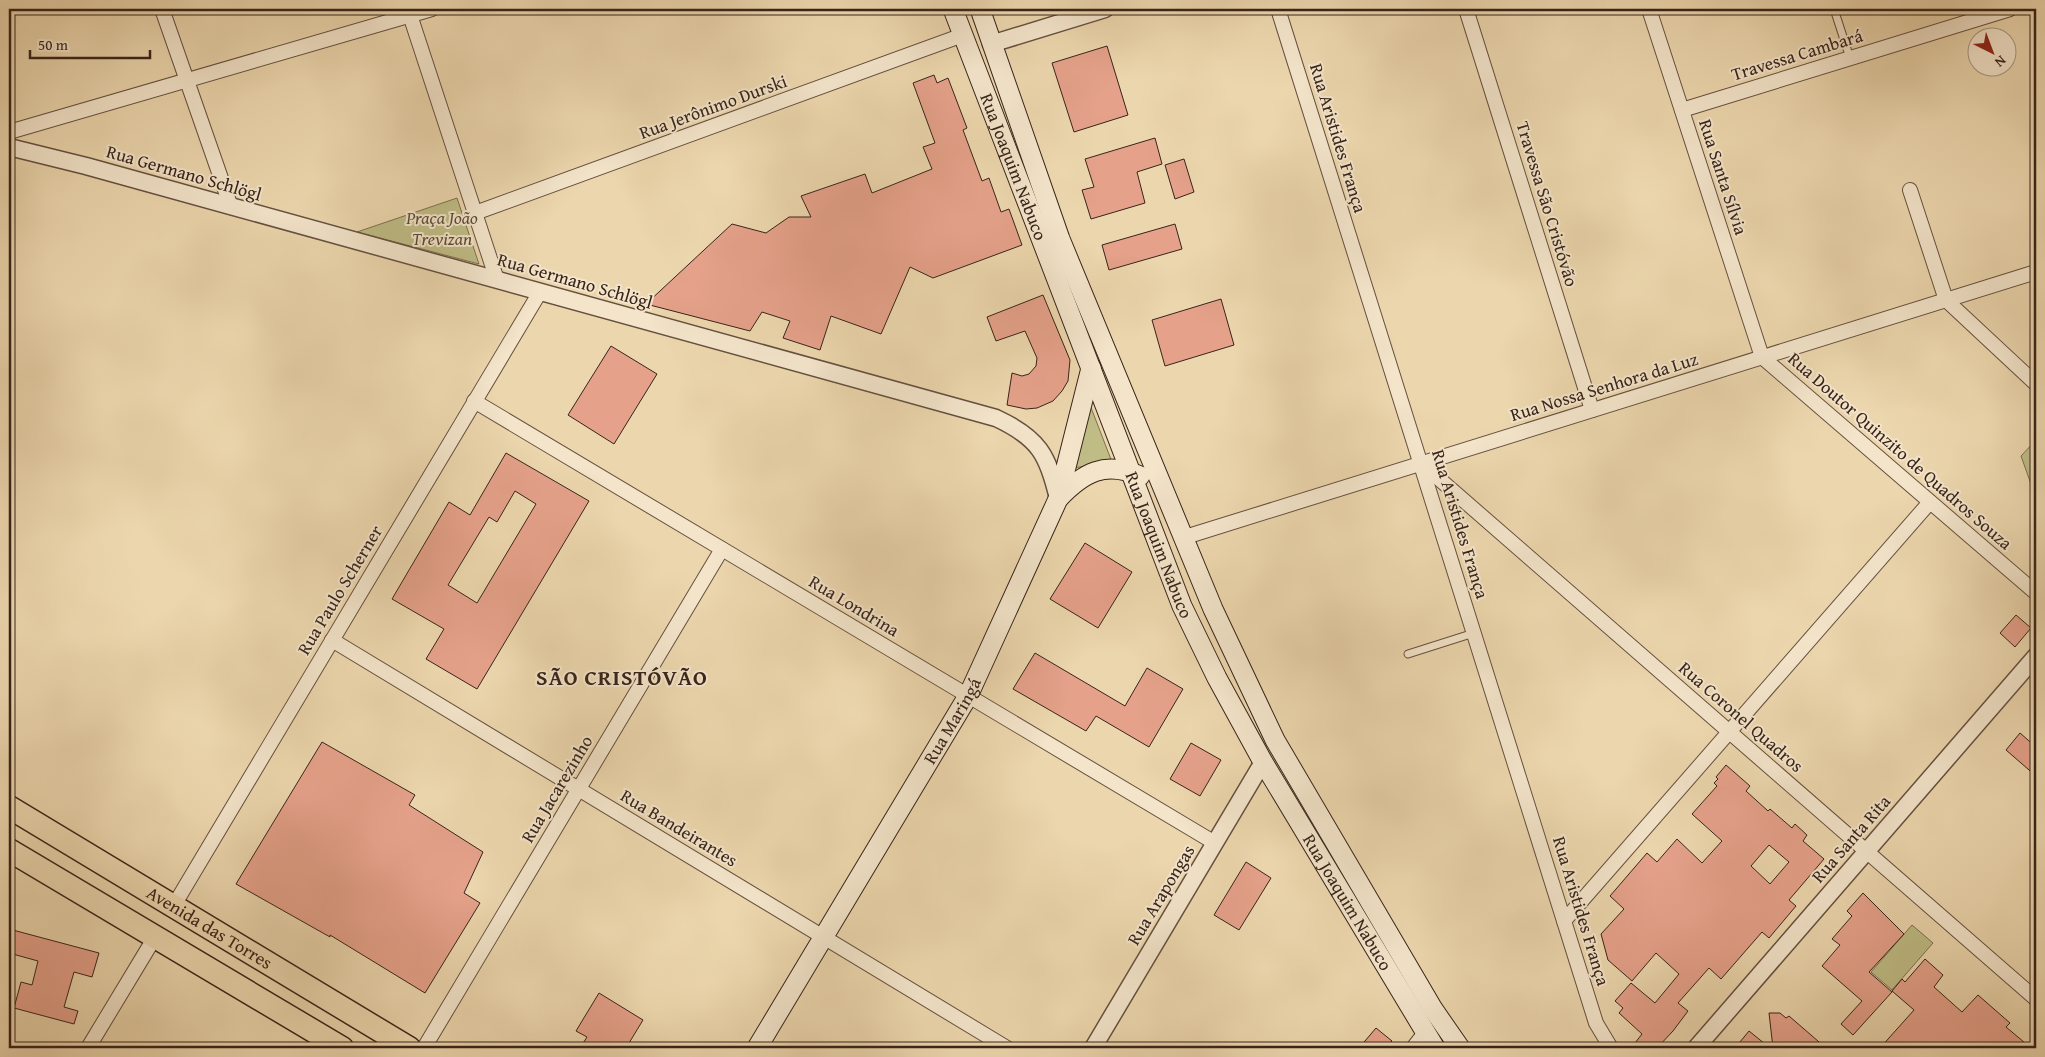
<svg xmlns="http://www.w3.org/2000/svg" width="2045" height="1057" font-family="'Gentium Book Plus',serif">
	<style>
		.green { fill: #bfbc85; stroke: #7c7050 }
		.building { fill: #e5a18a; stroke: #38241a; fill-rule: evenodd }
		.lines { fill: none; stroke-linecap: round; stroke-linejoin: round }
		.service-casing { stroke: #65503f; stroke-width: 9 }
		.minor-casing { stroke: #65503f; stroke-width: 16 }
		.tertiary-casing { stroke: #65503f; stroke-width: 19 }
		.secondary-casing { stroke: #38241a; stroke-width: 21 }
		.trunk-casing { stroke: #38241a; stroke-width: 25 }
		.service { stroke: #f3e4ca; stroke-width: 7 }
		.minor { stroke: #f3e4ca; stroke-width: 14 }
		.tertiary { stroke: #f3e4ca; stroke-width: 16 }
		.secondary { stroke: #f3e4ca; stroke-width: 19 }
		.trunk { stroke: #ecd6ad; stroke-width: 22 }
		.labels { text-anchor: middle; stroke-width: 4; stroke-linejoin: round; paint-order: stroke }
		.street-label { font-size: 18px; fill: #38241a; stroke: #f3e4ca }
		.park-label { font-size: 18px; font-style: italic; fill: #5a4a35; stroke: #f3e4ca }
		.district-label { font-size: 22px; font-weight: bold; letter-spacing: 1px; fill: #38241a; stroke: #f3e4ca }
	</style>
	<rect width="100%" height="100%" fill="#ecd6ad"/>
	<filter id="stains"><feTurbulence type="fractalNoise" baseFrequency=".004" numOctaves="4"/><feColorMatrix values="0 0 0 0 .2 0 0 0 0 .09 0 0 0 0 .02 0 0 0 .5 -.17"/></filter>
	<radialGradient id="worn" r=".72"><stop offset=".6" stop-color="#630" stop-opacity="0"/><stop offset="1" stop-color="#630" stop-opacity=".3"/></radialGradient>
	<g class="green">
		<path d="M 457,198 L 479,264 L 357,232 Z"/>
		<path d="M 1090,405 L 1112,462 L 1073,468 Z"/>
		<path d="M 2036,440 L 2036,498 L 2021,456 Z"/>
		<path d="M 1912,925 L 1933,943 L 1892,990 L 1871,972 Z"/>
	</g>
	<g class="building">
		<path d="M 1107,46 L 1128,115 L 1074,132 L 1052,63 Z"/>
		<path d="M 934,75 L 937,83 L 948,78 L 967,128 L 963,130 L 982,181 L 989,178 L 1001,212 L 1009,209 L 1022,245 L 933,278 L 910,267 L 881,334 L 831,316 L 820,350 L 783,338 L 790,321 L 762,312 L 750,331 L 646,304 L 732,224 L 766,233 L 789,217 L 811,217 L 801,196 L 865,174 L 872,193 L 932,169 L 923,147 L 935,143 L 913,83 Z"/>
		<path d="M 1155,138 L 1162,164 L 1137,172 L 1145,203 L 1091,219 L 1082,190 L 1094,187 L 1085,159 Z"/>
		<path d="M 1184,159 L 1194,192 L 1175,199 L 1165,165 Z"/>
		<path d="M 1175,224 L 1182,249 L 1109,270 L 1102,245 Z"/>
		<path d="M 1043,295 L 1070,360 L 1068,381 L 1062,391 L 1053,401 L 1037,408 L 1026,409 L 1007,405 L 1012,373 L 1022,376 L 1029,374 L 1036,366 L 1037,358 L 1025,331 L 996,341 L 987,317 Z"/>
		<path d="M 1221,299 L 1234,345 L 1165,366 L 1152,320 Z"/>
		<path d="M 611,346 L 657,374 L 614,444 L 568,415 Z"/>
		<path d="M 506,453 L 589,501 L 477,689 L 426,659 L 444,629 L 392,599 L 449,502 L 470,515 ZM 515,491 L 536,504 L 477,603 L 448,585 L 489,517 L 497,522 Z"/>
		<path d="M 1085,543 L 1132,572 L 1098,628 L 1050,599 Z"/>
		<path d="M 2016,615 L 2031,628 L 2015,647 L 2000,633 Z"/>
		<path d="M 1035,653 L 1125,706 L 1147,668 L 1183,689 L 1149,747 L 1096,716 L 1086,731 L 1013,689 Z"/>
		<path d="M 2020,733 L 2036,747 L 2036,776 L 2006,750 Z"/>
		<path d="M 322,742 L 415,795 L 409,805 L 483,852 L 464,893 L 480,903 L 425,993 L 330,935 L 330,937 L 236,884 Z"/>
		<path d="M 1191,743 L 1221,760 L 1200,796 L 1170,779 Z"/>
		<path d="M 1726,765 L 1750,786 L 1746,791 L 1768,811 L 1770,809 L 1792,828 L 1795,824 L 1807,835 L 1803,841 L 1824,859 L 1789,900 L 1796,906 L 1769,938 L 1762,932 L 1721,979 L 1709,968 L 1678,1003 L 1688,1011 L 1673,1031 L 1657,1048 L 1641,1048 L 1635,1043 L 1642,1034 L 1619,1013 L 1623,1008 L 1615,1001 L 1631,983 L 1655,1003 L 1679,974 L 1656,953 L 1632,981 L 1608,960 L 1601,934 L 1624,909 L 1610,896 L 1647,853 L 1657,862 L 1677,839 L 1702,863 L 1722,841 L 1692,814 L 1717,786 L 1714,783 L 1718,779 L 1716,777 ZM 1769,845 L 1789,862 L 1770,884 L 1751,866 Z"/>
		<path d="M 1246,862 L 1271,878 L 1239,930 L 1214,915 Z"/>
		<path d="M 1863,893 L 1904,934 L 1869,972 L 1892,992 L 1853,1035 L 1841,1024 L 1862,1001 L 1822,966 L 1840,945 L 1832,939 L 1852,916 L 1847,911 Z"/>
		<path d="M 9,929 L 99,953 L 92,977 L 74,972 L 64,1007 L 78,1011 L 74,1024 L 14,1008 L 21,982 L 32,985 L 38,961 L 9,953 Z"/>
		<path d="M 1925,959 L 1943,975 L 1934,987 L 1962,1012 L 1978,995 L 2010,1023 L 2006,1027 L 2031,1048 L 1880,1048 L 1914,1010 L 1892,991 L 1902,979 L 1905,982 Z"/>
		<path d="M 599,993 L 643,1020 L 626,1048 L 580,1048 L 587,1037 L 576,1031 Z"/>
		<path d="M 1769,1013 L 1780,1013 L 1786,1018 L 1789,1016 L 1826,1048 L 1773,1048 Z"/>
		<path d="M 1376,1028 L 1392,1041 L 1386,1048 L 1359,1048 Z"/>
		<path d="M 1749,1031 L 1770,1048 L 1735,1048 Z"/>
	</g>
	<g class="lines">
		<defs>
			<g id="service">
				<path d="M 1834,9 L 1850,58"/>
				<path d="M 1408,654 L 1474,633"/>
			</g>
			<g id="minor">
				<path d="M 162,9 L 231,207"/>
				<path d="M 408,9 L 497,280"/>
				<path d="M 1278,9 L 1596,1023 L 1611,1048"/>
				<path d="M 1466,9 L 1592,410"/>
				<path d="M 1649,9 L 1762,357 L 2036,593"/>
				<path d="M 1682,110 L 2010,9"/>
				<path d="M 9,132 L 432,9"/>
				<path d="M 1910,190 L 1946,300 L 2036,384"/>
				<path d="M 475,213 L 963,35"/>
				<path d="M 474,401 L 1215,843"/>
				<path d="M 1422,464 L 2036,999"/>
				<path d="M 1182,538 L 2036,272"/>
				<path d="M 332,640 L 1007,1048"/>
				<path d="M 173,907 L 540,292"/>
				<path d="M 1564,921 L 1930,502"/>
				<path d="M 88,1048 L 155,937"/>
				<path d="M 424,1048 L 722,549"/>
				<path d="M 1413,1048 L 1424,1034"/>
			</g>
			<g id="tertiary">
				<path d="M 991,44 L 1105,9"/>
				<path d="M 9,147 L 86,166 L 996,418 C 1039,438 1048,455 1058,499"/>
				<path d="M 1093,1048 L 1263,762"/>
				<path d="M 1696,1048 L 2036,656"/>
			</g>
			<g id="secondary">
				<path id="s1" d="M 953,9 L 1182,606 L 1217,678 L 1263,762 L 1435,1048"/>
				<path d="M 980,9 L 1060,239 L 1213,609 L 1275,740 L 1433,1009 L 1460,1048"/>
				<path d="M 1059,498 C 1083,473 1105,460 1140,476"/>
				<path id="s2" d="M 757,1048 L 968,696 L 1058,499 L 1091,368"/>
			</g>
			<g id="trunk">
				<path id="s3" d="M 9,807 L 409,1048"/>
				<path d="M 9,850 L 342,1048"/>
			</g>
		</defs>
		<use href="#service" class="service-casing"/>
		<use href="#minor" class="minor-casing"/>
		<use href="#tertiary" class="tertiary-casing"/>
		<use href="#secondary" class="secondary-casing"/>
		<use href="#trunk" class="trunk-casing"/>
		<use href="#service" class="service"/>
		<use href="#minor" class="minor"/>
		<use href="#tertiary" class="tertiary"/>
		<use href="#secondary" class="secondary"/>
		<use href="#trunk" class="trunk"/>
	</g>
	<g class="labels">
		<g class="street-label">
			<text transform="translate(1797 55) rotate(-17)" y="6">Travessa Cambará</text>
			<text transform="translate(713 107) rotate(-20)" y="6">Rua Jerônimo Durski</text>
			<text transform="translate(1338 138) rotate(73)" y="6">Rua Aristides França</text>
			<text dy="6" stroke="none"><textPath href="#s1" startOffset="169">Rua Joaquim Nabuco</textPath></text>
			<text transform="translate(184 173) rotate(16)" y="6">Rua Germano Schlögl</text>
			<text transform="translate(1723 177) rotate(72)" y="6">Rua Santa Sílvia</text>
			<text transform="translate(1547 204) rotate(73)" y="6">Travessa São Cristóvão</text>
			<text transform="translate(575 281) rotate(16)" y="6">Rua Germano Schlögl</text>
			<text transform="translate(1604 387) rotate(-17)" y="6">Rua Nossa Senhora da Luz</text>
			<text transform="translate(1900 451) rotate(41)" y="6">Rua Doutor Quinzito de Quadros Souza</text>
			<text transform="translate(1460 524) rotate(73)" y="6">Rua Aristides França</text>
			<text dy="6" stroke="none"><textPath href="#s1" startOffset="574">Rua Joaquim Nabuco</textPath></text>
			<text transform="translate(340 590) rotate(-59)" y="6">Rua Paulo Scherner</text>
			<text transform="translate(854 606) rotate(31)" y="6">Rua Londrina</text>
			<text transform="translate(1741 717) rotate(41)" y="6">Rua Coronel Quadros</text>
			<text dy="6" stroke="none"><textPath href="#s2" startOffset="381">Rua Maringá</textPath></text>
			<text transform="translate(557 789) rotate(-59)" y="6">Rua Jacarezinho</text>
			<text transform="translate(679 828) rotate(31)" y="6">Rua Bandeirantes</text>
			<text transform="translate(1851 839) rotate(-49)" y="6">Rua Santa Rita</text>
			<text transform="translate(1161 895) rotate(-59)" y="6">Rua Arapongas</text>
			<text dy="6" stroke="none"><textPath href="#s1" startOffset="979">Rua Joaquim Nabuco</textPath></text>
			<text transform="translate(1581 911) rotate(73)" y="6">Rua Aristides França</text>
			<text dy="6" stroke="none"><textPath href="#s3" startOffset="234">Avenida das Torres</textPath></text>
		</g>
		<g class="park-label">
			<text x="442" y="224">Praça João<tspan x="442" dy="21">Trevizan</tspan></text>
		</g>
		<g class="district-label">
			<text x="622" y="685">SÃO CRISTÓVÃO</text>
		</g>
	</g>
	<rect width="2045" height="1057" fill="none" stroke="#ecd6ad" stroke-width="30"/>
	<rect x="10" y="10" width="2025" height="1037" fill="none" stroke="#38241a" stroke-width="2.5"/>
	<rect x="15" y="15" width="2015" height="1027" fill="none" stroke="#38241a"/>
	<g transform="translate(1992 52) rotate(138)"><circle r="24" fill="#f3e4ca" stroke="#a89784"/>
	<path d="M0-4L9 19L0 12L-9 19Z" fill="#8f2418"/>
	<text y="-8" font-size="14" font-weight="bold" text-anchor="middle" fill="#38241a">N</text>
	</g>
	<path d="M30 50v8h120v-8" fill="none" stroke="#38241a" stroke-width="2.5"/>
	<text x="38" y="50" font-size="15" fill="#38241a" stroke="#f3e4ca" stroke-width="4" paint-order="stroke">50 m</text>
	<rect width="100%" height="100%" filter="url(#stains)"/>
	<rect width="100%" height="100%" fill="url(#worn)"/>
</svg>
